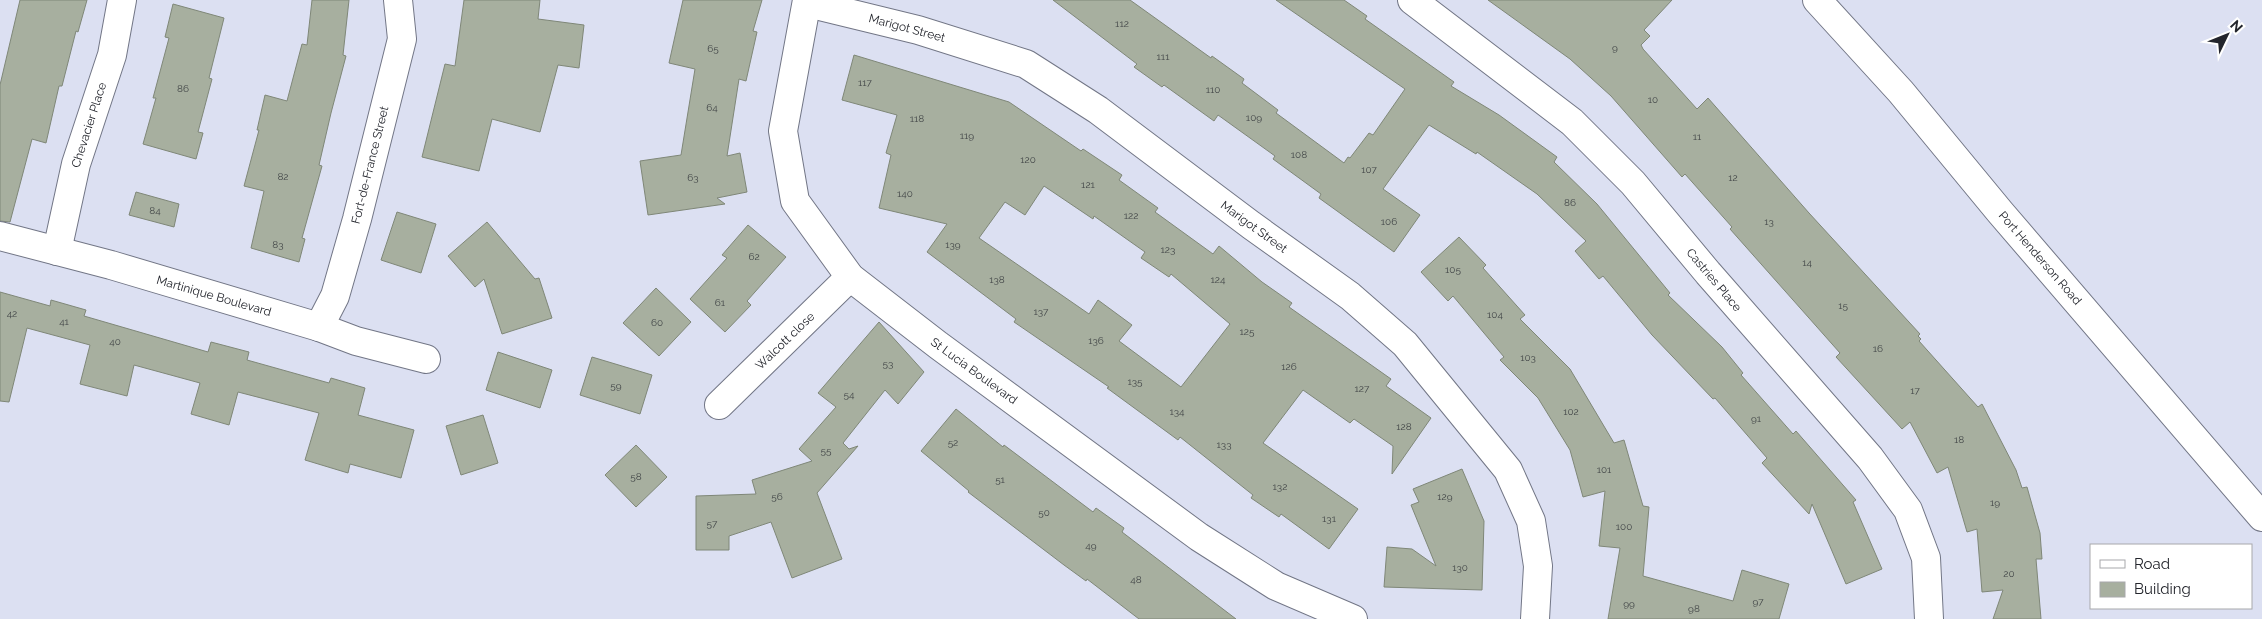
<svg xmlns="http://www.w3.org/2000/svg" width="2262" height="619" font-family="Raleway,sans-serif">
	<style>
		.building { fill: #a7af9f; stroke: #7f8778; fill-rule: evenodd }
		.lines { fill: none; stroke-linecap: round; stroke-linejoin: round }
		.minor-casing { stroke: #727686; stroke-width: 30 }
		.tertiary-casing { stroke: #727686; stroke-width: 30 }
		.minor { stroke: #fff; stroke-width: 28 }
		.tertiary { stroke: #fff; stroke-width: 28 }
		.labels { text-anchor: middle; stroke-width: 4; stroke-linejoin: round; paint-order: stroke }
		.number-label { font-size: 10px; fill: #444849 }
		.street-label { font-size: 12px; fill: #23252c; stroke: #fff }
	</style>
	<rect width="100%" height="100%" fill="#dce0f2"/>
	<g class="building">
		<path d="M 20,0 L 87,0 L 78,32 L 76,31 L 62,86 L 59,86 L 46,143 L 32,139 L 10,222 L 0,221 L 0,85 Z"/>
		<path d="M 312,0 L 349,0 L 343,55 L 346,56 L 331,113 L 319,165 L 322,166 L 302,238 L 305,239 L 299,262 L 251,248 L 264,191 L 244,186 L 259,130 L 257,130 L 265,95 L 287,101 L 302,44 L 307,45 Z"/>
		<path d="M 464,0 L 540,0 L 538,19 L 584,25 L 579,68 L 558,65 L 540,132 L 492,119 L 479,171 L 422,157 L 445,64 L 455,66 Z"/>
		<path d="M 683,0 L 762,0 L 753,31 L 757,32 L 746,81 L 739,79 L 727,156 L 740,153 L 747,192 L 717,198 L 725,204 L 648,215 L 640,161 L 681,155 L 695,69 L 669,63 Z"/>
		<path d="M 1053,0 L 1130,0 L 1211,58 L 1212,56 L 1244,79 L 1242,83 L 1278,110 L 1276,113 L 1344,163 L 1348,157 L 1350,158 L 1369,133 L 1373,135 L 1405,89 L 1276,0 L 1344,0 L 1367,16 L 1365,19 L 1454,82 L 1451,86 L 1499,115 L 1557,157 L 1554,162 L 1597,204 L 1670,293 L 1668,295 L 1722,347 L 1743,373 L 1741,375 L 1793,434 L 1796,431 L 1856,500 L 1853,502 L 1882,569 L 1846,584 L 1812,504 L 1809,514 L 1762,463 L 1767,458 L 1715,398 L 1713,399 L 1652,335 L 1603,276 L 1599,279 L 1575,251 L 1586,241 L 1537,194 L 1477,152 L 1476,154 L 1429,125 L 1383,189 L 1420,215 L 1394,252 L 1319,198 L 1321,194 L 1273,159 L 1275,156 L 1218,115 L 1214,121 L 1164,85 L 1162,87 L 1134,67 L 1137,64 Z"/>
		<path d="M 1488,0 L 1672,0 L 1644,30 L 1650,36 L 1641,45 L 1643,49 L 1697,109 L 1708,98 L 1809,213 L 1920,334 L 1918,336 L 1921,339 L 1919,341 L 1978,407 L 1982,404 L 2016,470 L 2022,488 L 2027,487 L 2040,533 L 2042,559 L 2036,559 L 2041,619 L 1993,619 L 2003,590 L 1982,592 L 1977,529 L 1967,532 L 1948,467 L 1937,473 L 1910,422 L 1902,429 L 1836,357 L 1840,353 L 1730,229 L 1732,227 L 1685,174 L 1682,177 L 1611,96 L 1570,59 Z"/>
		<path d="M 173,4 L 224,18 L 209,78 L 212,79 L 198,132 L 203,133 L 196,159 L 143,144 L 156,98 L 153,98 L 169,38 L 165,37 Z"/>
		<path d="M 854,55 L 1009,102 L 1081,151 L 1083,149 L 1122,175 L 1119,180 L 1158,208 L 1155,212 L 1213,254 L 1219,246 L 1262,282 L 1292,303 L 1289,307 L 1391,379 L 1386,386 L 1431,418 L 1392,474 L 1393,446 L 1354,419 L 1350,423 L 1303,390 L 1263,443 L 1358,509 L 1329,549 L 1281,514 L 1279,517 L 1251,498 L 1253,495 L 1180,437 L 1178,440 L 1107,388 L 1109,387 L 1014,322 L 1016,319 L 927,252 L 947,224 L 879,208 L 891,155 L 886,153 L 897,115 L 842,100 ZM 1044,186 L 1093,219 L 1094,216 L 1145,252 L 1141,258 L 1169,277 L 1171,274 L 1230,324 L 1181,387 L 1119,341 L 1132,325 L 1098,300 L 1089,314 L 979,238 L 1005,202 L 1025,215 Z"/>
		<path d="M 136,192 L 179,204 L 174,227 L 129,215 Z"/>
		<path d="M 397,212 L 436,224 L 421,273 L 381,260 Z"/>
		<path d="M 487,222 L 535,279 L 539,278 L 552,318 L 502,334 L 484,279 L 475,287 L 448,256 Z"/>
		<path d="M 748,225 L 786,257 L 747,301 L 751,305 L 725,332 L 690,299 L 727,258 L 722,255 Z"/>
		<path d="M 1459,237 L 1486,265 L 1483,268 L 1525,315 L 1520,319 L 1570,369 L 1614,443 L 1624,440 L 1643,506 L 1649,507 L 1643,576 L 1733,601 L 1742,570 L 1789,584 L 1779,619 L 1608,619 L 1620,548 L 1599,546 L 1605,491 L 1583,497 L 1570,450 L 1538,398 L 1500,360 L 1504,357 L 1453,296 L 1448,301 L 1421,272 Z"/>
		<path d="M 656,288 L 691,322 L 659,356 L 623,323 Z"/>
		<path d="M 0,292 L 50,306 L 51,300 L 86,310 L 84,316 L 208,352 L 211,342 L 249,352 L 247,360 L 329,383 L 331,378 L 365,388 L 358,415 L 414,430 L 401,478 L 350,464 L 348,473 L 305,460 L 319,413 L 238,392 L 229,425 L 191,414 L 200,383 L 134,365 L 127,396 L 80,384 L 90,345 L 27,328 L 9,402 L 0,401 Z"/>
		<path d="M 879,322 L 924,372 L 898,404 L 885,390 L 843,443 L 849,449 L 858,446 L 817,493 L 842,559 L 792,578 L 771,522 L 729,536 L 729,550 L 696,550 L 696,496 L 756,494 L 752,480 L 812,461 L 799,449 L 836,407 L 818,393 Z"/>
		<path d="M 498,352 L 552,370 L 540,408 L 486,390 Z"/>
		<path d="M 592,357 L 652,375 L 640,414 L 580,395 Z"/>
		<path d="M 956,409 L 1003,447 L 1004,445 L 1093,512 L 1096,508 L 1124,528 L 1122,532 L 1236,619 L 1139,619 L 1087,579 L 1086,581 L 1064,565 L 968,492 L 969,491 L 921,451 Z"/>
		<path d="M 483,415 L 498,463 L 461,475 L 446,426 Z"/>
		<path d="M 636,445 L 667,477 L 636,507 L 605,475 Z"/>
		<path d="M 1462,469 L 1484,521 L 1482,590 L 1384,587 L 1387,547 L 1412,549 L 1436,566 L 1411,505 L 1419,502 L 1413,489 Z"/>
	</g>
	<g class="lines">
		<defs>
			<g id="minor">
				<path d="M 807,0 L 783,131 L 795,201 L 850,277 L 938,345 L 1199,537 L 1276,586 L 1353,619"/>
				<path d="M 1412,0 L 1572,122 L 1633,183 L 1708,273 L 1870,458 L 1908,510 L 1926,558 L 1929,619"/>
				<path d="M 807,3 L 918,30 L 1026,64 L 1098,110 L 1251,225 L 1350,296 L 1405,344 L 1508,470 L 1531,521 L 1538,566 L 1535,619"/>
				<path d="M 0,236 L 111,265 L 319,327 L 356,341 L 426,359"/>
				<path d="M 57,251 L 76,164 L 112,55 L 122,0"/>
				<path d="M 319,327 L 335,296 L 357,219 L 402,39 L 398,0"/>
				<path d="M 719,405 L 850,277"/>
			</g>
			<path id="tertiary" d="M 1817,0 L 1901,92 L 2000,212 L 2262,517"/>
		</defs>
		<use href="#minor" class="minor-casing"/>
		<use href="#tertiary" class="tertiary-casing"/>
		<use href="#minor" class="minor"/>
		<use href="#tertiary" class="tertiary"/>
	</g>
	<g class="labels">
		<g class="number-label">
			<text x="1122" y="27">112</text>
			<text x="1615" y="51">9</text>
			<text x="713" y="52">65</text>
			<text x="1163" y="60">111</text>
			<text x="865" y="86">117</text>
			<text x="183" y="92">86</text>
			<text x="1213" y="93">110</text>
			<text x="1653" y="103">10</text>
			<text x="712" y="111">64</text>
			<text x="1254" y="121">109</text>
			<text x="917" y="122">118</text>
			<text x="967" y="139">119</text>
			<text x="1697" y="140">11</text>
			<text x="1299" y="158">108</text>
			<text x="1028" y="163">120</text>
			<text x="1369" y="173">107</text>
			<text x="283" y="180">82</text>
			<text x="693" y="181">63</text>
			<text x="1733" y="181">12</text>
			<text x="1088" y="188">121</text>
			<text x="905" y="197">140</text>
			<text x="1570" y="206">86</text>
			<text x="155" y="214">84</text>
			<text x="1131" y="219">122</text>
			<text x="1389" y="225">106</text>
			<text x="1769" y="225">13</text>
			<text x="278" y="248">83</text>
			<text x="953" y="248">139</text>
			<text x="1168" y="253">123</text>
			<text x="754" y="260">62</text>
			<text x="1807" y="266">14</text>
			<text x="1453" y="273">105</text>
			<text x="997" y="283">138</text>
			<text x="1218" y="283">124</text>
			<text x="720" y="306">61</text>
			<text x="1843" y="309">15</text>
			<text x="1041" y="315">137</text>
			<text x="12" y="317">42</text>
			<text x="1495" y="318">104</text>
			<text x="64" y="325">41</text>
			<text x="657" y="326">60</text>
			<text x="1247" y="335">125</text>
			<text x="1096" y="344">136</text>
			<text x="115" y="345">40</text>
			<text x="1878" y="352">16</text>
			<text x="1528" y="361">103</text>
			<text x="888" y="367">53</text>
			<text x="1289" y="370">126</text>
			<text x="1135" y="385">135</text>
			<text x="616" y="389">59</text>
			<text x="1362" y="392">127</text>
			<text x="1915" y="394">17</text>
			<text x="849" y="398">54</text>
			<text x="1177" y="415">134</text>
			<text x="1571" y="415">102</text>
			<text x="1756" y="422">91</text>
			<text x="1404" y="430">128</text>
			<text x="1959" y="443">18</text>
			<text x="953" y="446">52</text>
			<text x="1224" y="448">133</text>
			<text x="826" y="454">55</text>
			<text x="1604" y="473">101</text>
			<text x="636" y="480">58</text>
			<text x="1000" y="483">51</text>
			<text x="1280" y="490">132</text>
			<text x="777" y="500">56</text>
			<text x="1445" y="500">129</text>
			<text x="1995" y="506">19</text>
			<text x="1044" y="516">50</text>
			<text x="1329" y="522">131</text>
			<text x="712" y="527">57</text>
			<text x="1624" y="530">100</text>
			<text x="1091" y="549">49</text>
			<text x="1460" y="571">130</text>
			<text x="2009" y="577">20</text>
			<text x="1136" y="583">48</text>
			<text x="1758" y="605">97</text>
			<text x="1629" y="607">99</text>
			<text x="1694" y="612">98</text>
		</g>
		<g class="street-label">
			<text transform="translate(907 28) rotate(15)" y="4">Marigot Street</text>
			<text transform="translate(89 125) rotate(-72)" y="4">Chevacier Place</text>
			<text transform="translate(370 165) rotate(-76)" y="4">Fort-de-France Street</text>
			<text transform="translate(1254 227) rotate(36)" y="4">Marigot Street</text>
			<text transform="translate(2040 258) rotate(49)" y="4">Port Henderson Road</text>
			<text transform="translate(1714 280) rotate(50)" y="4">Castries Place</text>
			<text transform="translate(214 296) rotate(16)" y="4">Martinique Boulevard</text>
			<text transform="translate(785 341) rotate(-44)" y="4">Walcott close</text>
			<text transform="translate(974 371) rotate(36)" y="4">St Lucia Boulevard</text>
		</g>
	</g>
	<rect x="2090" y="544" width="162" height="65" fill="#ffffff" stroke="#a7a8ab"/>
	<rect x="2100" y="560" width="25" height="8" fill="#ffffff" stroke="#a7a8ab"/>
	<text x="2134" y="569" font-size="15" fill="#23252c">Road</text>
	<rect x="2100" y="582" width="25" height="15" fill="#a7af9f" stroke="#a7a8ab"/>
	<text x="2134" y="594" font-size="15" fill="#23252c">Building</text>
	<g transform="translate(2227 35) rotate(47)" stroke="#ffffff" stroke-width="4" paint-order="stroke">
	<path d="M0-4L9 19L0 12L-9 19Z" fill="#23252c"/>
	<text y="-8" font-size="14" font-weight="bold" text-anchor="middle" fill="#23252c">N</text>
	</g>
</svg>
